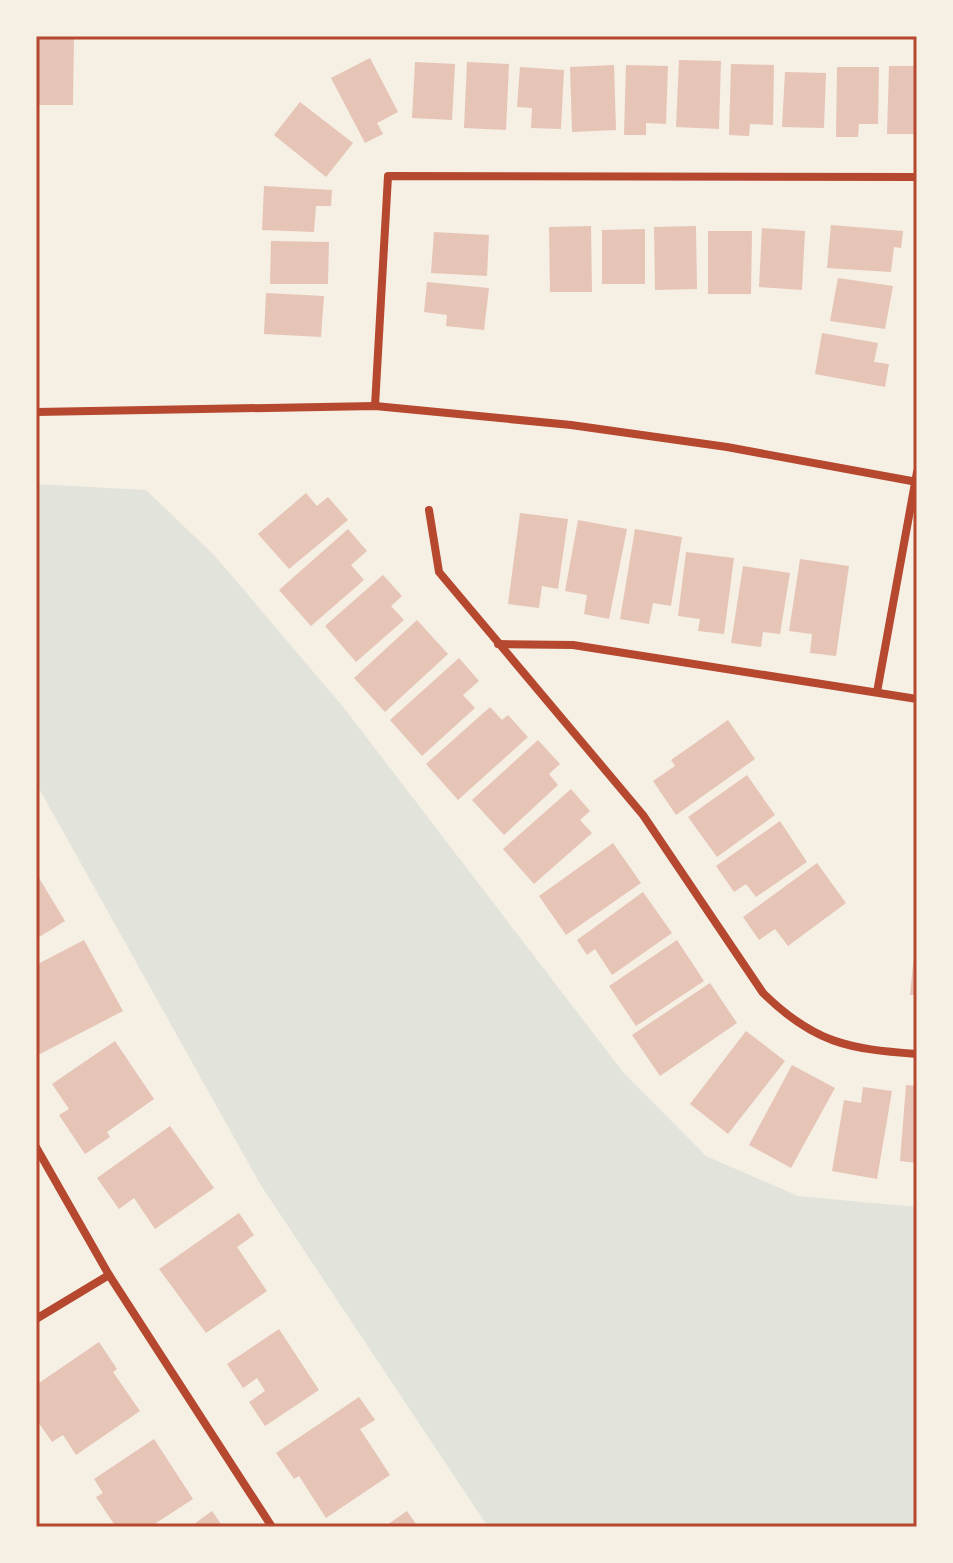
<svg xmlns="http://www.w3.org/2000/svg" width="953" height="1563" font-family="'PT Sans',sans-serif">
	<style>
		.green { fill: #e2e4dc }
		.building { fill: #e6c5b7 }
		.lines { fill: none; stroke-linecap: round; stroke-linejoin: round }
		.minor { stroke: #b5482f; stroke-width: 8 }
		.neatline { fill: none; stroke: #b5482f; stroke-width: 3 }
	</style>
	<rect width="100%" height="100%" fill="#f6efe4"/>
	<path class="green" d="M 36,484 L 146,490 L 215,556 L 344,708 L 623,1072 L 706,1156 L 798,1196 L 917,1207 L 917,1527 L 488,1527 L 260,1184 L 36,783 Z"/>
	<g class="building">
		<path d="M 36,36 L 74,36 L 73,105 L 36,105 Z"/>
		<path d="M 370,58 L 398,112 L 377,123 L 383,134 L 365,143 L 331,78 Z"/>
		<path d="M 679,60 L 721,61 L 719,129 L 676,127 Z"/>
		<path d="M 415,62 L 455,64 L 452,120 L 412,118 Z"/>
		<path d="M 467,62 L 509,64 L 506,130 L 464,128 Z"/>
		<path d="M 731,64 L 774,65 L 773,125 L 750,124 L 749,136 L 729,135 Z"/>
		<path d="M 614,65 L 616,130 L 572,132 L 570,67 Z"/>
		<path d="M 626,65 L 668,66 L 666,124 L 646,123 L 646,135 L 624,135 Z"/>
		<path d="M 889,66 L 917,66 L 917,134 L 887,134 Z"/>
		<path d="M 520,67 L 564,70 L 561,129 L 531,128 L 532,108 L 517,107 Z"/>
		<path d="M 837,67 L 879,67 L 878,124 L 859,124 L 858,137 L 836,137 Z"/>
		<path d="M 785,72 L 826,73 L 824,128 L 782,127 Z"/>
		<path d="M 300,102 L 353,143 L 326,177 L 274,135 Z"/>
		<path d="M 264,186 L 332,190 L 331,206 L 316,206 L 314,232 L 262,230 Z"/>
		<path d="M 831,225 L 903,231 L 901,248 L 894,247 L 891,272 L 827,268 Z"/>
		<path d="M 591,226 L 592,292 L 550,292 L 549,227 Z"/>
		<path d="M 696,226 L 697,289 L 655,290 L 654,227 Z"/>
		<path d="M 762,228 L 805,231 L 802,290 L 759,287 Z"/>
		<path d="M 645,229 L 645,284 L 602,284 L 602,230 Z"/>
		<path d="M 708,231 L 752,231 L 751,294 L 708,294 Z"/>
		<path d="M 434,232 L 489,235 L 487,276 L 431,273 Z"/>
		<path d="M 271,241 L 329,242 L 328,284 L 270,284 Z"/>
		<path d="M 838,278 L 893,286 L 885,329 L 830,321 Z"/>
		<path d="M 427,282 L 489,288 L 484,330 L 446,326 L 447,315 L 424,312 Z"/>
		<path d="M 266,293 L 324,296 L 321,337 L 264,334 Z"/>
		<path d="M 822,333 L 878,343 L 874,362 L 889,364 L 885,387 L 815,374 Z"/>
		<path d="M 306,493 L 317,506 L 328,497 L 348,520 L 289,569 L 258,534 Z"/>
		<path d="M 520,513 L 568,519 L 558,589 L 542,586 L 539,608 L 508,604 Z"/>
		<path d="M 578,520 L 627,529 L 609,619 L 584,614 L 587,595 L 565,591 Z"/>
		<path d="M 348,529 L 367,551 L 351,565 L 364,580 L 311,626 L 279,590 Z"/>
		<path d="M 635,529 L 682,537 L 671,606 L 653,603 L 649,624 L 620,619 Z"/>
		<path d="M 686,552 L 734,558 L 724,634 L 698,631 L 700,619 L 678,616 Z"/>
		<path d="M 800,559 L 849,566 L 836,656 L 810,653 L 812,634 L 789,631 Z"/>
		<path d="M 743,566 L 790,573 L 780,634 L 763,632 L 761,647 L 731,643 Z"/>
		<path d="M 383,575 L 402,596 L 391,606 L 404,620 L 356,662 L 325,626 Z"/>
		<path d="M 417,620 L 448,654 L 385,712 L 354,678 Z"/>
		<path d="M 459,658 L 479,681 L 463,695 L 475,708 L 422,756 L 390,720 Z"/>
		<path d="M 490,707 L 502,720 L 508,715 L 528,737 L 458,800 L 426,764 Z"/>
		<path d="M 728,720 L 755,759 L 676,815 L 653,781 L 675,766 L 671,760 Z"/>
		<path d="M 538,740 L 560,764 L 549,774 L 558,785 L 504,835 L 472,800 Z"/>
		<path d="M 747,775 L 775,815 L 717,857 L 688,817 Z"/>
		<path d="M 571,789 L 590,811 L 580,820 L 592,833 L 534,884 L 503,849 Z"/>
		<path d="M 780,821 L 807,862 L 756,897 L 746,884 L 734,892 L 716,866 Z"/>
		<path d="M 613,843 L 641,883 L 566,935 L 539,896 Z"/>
		<path d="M 817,863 L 846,903 L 788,946 L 775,929 L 759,940 L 743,917 Z"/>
		<path d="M 36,873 L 65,921 L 36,939 Z"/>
		<path d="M 643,892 L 672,933 L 612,975 L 595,949 L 587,955 L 577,940 Z"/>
		<path d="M 84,940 L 123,1011 L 38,1055 L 36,965 Z"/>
		<path d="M 677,940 L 704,981 L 636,1026 L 609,986 Z"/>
		<path d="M 915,945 L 917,945 L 917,995 L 910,995 Z"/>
		<path d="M 710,983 L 737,1023 L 660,1076 L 632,1035 Z"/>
		<path d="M 746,1031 L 785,1061 L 728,1134 L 690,1104 Z"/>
		<path d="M 115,1041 L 154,1099 L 107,1132 L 110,1137 L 85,1154 L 59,1115 L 69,1109 L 52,1084 Z"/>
		<path d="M 792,1065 L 835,1088 L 791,1168 L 749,1145 Z"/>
		<path d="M 906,1085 L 917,1086 L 917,1163 L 900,1161 Z"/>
		<path d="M 863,1087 L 892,1091 L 877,1179 L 832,1171 L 844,1100 L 861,1103 Z"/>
		<path d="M 170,1126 L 214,1188 L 155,1229 L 134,1198 L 119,1209 L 97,1178 Z"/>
		<path d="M 239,1213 L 254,1235 L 237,1247 L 267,1291 L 206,1333 L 159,1269 Z"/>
		<path d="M 279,1329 L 319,1390 L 265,1426 L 249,1402 L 265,1391 L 257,1378 L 243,1388 L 227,1364 Z"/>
		<path d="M 99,1342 L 117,1369 L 113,1372 L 140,1411 L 76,1455 L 63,1435 L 52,1442 L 36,1419 L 36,1385 Z"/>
		<path d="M 359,1397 L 375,1420 L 360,1429 L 390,1475 L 326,1518 L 299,1476 L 294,1479 L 276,1453 Z"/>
		<path d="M 154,1439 L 193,1499 L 150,1527 L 116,1527 L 96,1497 L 103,1493 L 94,1479 Z"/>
		<path d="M 212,1511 L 223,1527 L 190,1527 Z"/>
		<path d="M 407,1511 L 418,1527 L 384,1527 Z"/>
	</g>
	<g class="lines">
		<g class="minor">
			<path d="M 375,406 L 388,176 L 917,177"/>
			<path d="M 36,412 L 375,406 L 571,425 L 727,447 L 917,482"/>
			<path d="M 429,510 L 439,572 L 643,815 L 763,993 C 814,1043 848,1049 917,1054"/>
			<path d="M 498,644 L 573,645 L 917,699"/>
			<path d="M 877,692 L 917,472"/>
			<path d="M 36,1147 L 109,1275 L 272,1527"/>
			<path d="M 36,1319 L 109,1275"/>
		</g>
	</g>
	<rect width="953" height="1563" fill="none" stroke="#f6efe4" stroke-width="76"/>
	<rect x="38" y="38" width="877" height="1487" class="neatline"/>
</svg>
